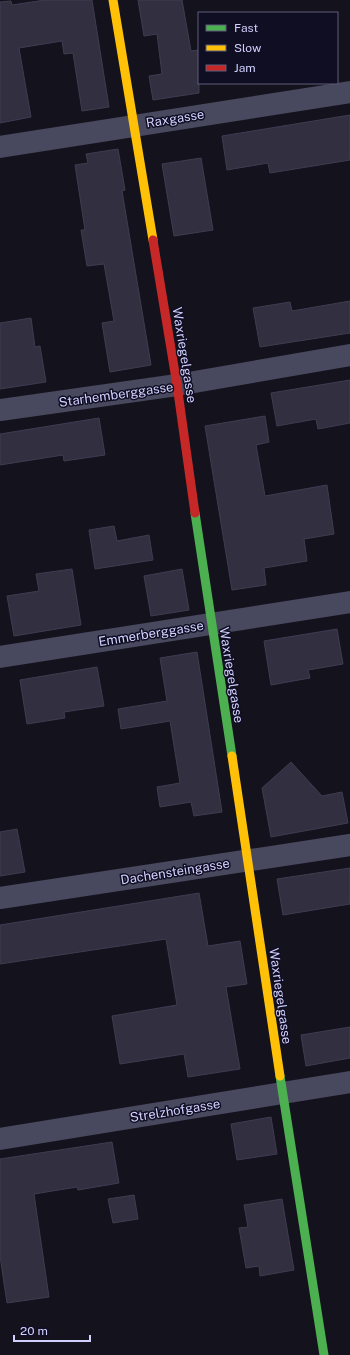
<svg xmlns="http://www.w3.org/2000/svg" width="350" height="1355" font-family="'Public Sans',sans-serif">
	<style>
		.building { fill: #323040; stroke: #3f3c51 }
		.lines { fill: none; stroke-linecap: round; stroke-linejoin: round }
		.street { stroke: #48485e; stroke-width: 22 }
		.fast { stroke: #4caf50; stroke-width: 9 }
		.slow { stroke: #ffc107; stroke-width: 9 }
		.jam { stroke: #c62828; stroke-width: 9 }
		.labels { text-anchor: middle; stroke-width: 3; stroke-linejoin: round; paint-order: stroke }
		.street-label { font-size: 13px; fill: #d2d0fe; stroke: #100e22 }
	</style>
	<rect width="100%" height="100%" fill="#14121d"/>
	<g class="building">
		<path d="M 45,0 L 92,0 L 109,107 L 82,111 L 73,53 L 64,54 L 62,41 L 19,48 L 31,117 L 0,123 L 0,2 L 11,1 L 12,5 Z"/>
		<path d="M 138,0 L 182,0 L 191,51 L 199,50 L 199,93 L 153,100 L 149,76 L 162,74 L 157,34 L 144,36 Z"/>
		<path d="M 350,115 L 350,160 L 270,173 L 268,163 L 227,170 L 222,136 Z"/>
		<path d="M 118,149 L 125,190 L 122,191 L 151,365 L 110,372 L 102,323 L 114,321 L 104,264 L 87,266 L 81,230 L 85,230 L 75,165 L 88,163 L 86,154 Z"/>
		<path d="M 201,158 L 213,230 L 174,236 L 162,164 Z"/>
		<path d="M 350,301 L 350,333 L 260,347 L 253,308 L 290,302 L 292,311 Z"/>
		<path d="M 31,318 L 35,347 L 40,346 L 46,382 L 0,389 L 0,323 Z"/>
		<path d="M 350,380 L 350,423 L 318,429 L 316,419 L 277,426 L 271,393 Z"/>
		<path d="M 265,416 L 269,442 L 256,445 L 265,496 L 327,485 L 334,534 L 304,539 L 307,561 L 264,568 L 266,585 L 232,590 L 205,426 Z"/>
		<path d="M 99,418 L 105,455 L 64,461 L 63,455 L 0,465 L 0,434 Z"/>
		<path d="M 114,526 L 117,541 L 149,535 L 153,560 L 95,569 L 89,530 Z"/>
		<path d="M 72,569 L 81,625 L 14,636 L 7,596 L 39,591 L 36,574 Z"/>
		<path d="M 182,569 L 189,610 L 151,616 L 144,576 Z"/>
		<path d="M 337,629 L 343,664 L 308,670 L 310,678 L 271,685 L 264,641 Z"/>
		<path d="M 197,652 L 222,812 L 194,816 L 191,802 L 160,807 L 157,787 L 180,783 L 170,721 L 121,729 L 118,709 L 167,701 L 160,658 Z"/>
		<path d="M 97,667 L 104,706 L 64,712 L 65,718 L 27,724 L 20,680 Z"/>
		<path d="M 291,762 L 322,796 L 342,792 L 348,823 L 271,837 L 262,788 Z"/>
		<path d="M 17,829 L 25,872 L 0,876 L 0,832 Z"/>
		<path d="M 350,868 L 350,904 L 283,915 L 277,879 Z"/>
		<path d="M 199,893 L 208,946 L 240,941 L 247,984 L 226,987 L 240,1069 L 188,1077 L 184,1054 L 120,1064 L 112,1016 L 177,1005 L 166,939 L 0,964 L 0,925 Z"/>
		<path d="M 350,1027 L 350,1058 L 306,1066 L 301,1035 Z"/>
		<path d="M 271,1117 L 277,1154 L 237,1160 L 231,1124 Z"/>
		<path d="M 112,1142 L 119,1183 L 78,1190 L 77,1187 L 34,1194 L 49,1297 L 7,1303 L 0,1256 L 0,1159 Z"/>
		<path d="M 134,1195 L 138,1219 L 113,1223 L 108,1199 Z"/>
		<path d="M 282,1199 L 294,1270 L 260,1276 L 259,1266 L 246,1268 L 239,1228 L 248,1227 L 244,1205 Z"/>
	</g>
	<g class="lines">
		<g class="street">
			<path d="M 0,147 L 350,92"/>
			<path d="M 0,410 L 177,385 L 350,355"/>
			<path d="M 0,657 L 350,602"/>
			<path d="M 0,898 L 350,845"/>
			<path d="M 0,1139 L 350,1082"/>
		</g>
		<g class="fast">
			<path d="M 195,513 L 232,756"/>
			<path d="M 280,1076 L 324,1355"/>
		</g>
		<g class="slow">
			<path d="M 113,0 L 153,240"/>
			<path d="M 232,756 L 280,1076"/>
		</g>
		<path class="jam" d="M 153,240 L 177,385 L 195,513"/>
	</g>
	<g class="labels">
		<g class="street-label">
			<text transform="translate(175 118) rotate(-9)" y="5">Raxgasse</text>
			<text transform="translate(185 355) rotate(81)" y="5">Waxriegelgasse</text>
			<text transform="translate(116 394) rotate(-8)" y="5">Starhemberggasse</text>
			<text transform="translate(151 633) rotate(-9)" y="5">Emmerberggasse</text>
			<text transform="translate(232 675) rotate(81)" y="5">Waxriegelgasse</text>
			<text transform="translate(175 871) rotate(-9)" y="5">Dachensteingasse</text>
			<text transform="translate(281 996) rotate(82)" y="5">Waxriegelgasse</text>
			<text transform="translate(175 1110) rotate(-9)" y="5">Strelzhofgasse</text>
		</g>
	</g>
	<rect x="198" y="12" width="140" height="72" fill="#100e22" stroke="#5e5c7a"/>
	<rect x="206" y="25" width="20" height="6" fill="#4caf50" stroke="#5e5c7a"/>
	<text x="234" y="32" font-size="12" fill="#d2d0fe">Fast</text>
	<rect x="206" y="45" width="20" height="6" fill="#ffc107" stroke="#5e5c7a"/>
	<text x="234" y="52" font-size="12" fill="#d2d0fe">Slow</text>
	<rect x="206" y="65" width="20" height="6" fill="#c62828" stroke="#5e5c7a"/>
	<text x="234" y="72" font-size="12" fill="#d2d0fe">Jam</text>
	<path d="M14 1335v6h76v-6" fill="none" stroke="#d2d0fe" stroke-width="2"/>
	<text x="20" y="1335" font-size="12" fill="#d2d0fe" stroke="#100e22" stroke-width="3" paint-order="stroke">20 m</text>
</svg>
